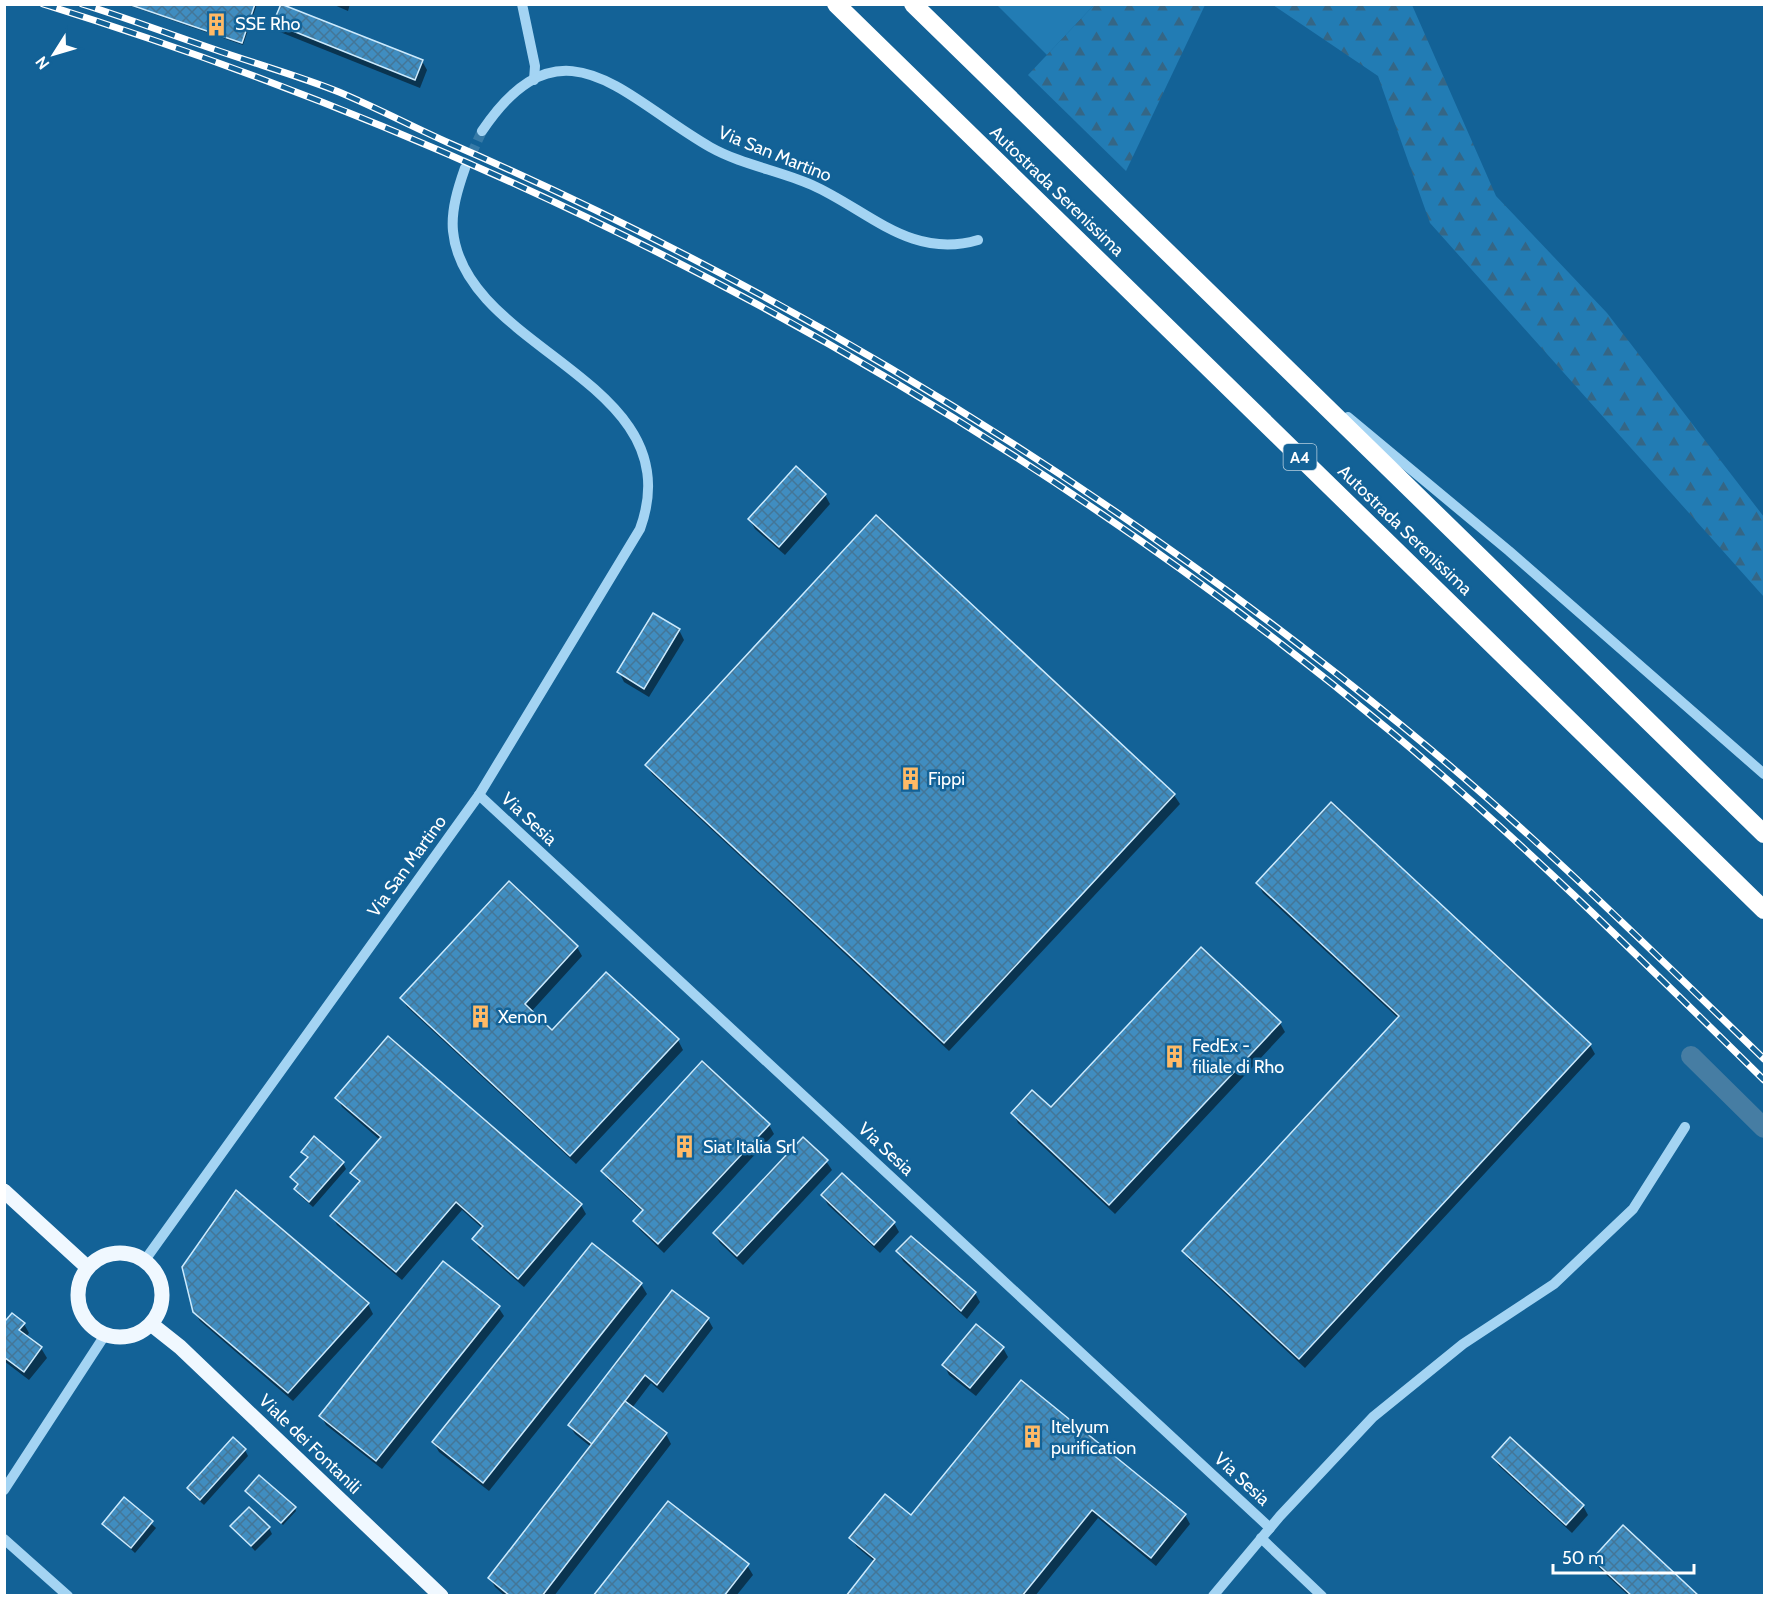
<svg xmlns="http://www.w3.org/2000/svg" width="1769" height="1600" font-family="Cabin,sans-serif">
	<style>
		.grass { fill: #227cb4 }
		.forest { fill: url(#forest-firs) }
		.shadow { fill: #0007 }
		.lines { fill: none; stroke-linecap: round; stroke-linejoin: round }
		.canal { stroke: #467da3; stroke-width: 20 }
		.building { fill: url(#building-cross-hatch); stroke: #cceafd; stroke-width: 1.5 }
		.minor-tunnel { stroke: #367aa7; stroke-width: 10; stroke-dasharray: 10 5; stroke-linecap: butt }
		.minor { stroke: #a4d4f3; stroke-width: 10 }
		.major { stroke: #f0f8ff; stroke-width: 15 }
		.highway { stroke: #fff; stroke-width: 18 }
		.rail-casing { stroke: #fff; stroke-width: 7 }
		.rail { stroke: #136297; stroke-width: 4.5; stroke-dasharray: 14; stroke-linecap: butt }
		.labels { text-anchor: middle; stroke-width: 5; stroke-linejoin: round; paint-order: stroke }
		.shield { fill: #136297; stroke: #b8d0e0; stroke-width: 1.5 }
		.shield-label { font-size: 16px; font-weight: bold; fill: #fff }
		.poi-label { font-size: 18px; fill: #fff; stroke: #136297; text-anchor: start }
		.street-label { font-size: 18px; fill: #fff; stroke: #136297 }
	</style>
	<defs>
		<pattern id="forest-firs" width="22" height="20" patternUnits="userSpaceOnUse" patternTransform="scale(1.5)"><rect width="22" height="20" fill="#227cb4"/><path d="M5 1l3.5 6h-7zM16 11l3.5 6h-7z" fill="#356685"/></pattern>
		<pattern id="building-cross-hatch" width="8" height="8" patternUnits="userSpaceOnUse" patternTransform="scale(1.5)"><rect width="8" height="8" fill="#408dc0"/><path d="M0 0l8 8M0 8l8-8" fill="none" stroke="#447697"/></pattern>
	</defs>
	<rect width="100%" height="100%" fill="#136297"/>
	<path class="grass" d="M 997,5 L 1094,5 L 1047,55 Z"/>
	<g class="forest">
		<path d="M 1094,5 L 1205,5 L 1126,171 L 1028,75 Z"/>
		<path d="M 1273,5 L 1412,5 L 1496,196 L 1607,313 L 1764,517 L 1764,597 L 1430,223 L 1378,76 Z"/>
	</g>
	<g class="shadow">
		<path d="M 125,4 L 257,4 L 243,45 Z"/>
		<path d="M 332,4 L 350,4 L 348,11 Z"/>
		<path d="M 275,23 L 422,61 L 427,70 L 420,88 L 280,32 Z"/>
		<path d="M 825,495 L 830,504 L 785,555 L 755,529 L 750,520 Z"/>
		<path d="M 679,630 L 684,640 L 649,697 L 624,682 L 619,672 Z"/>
		<path d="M 647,765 L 1174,795 L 1180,804 L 949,1051 L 652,774 Z"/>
		<path d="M 509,883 L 577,947 L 582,956 L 531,1012 L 552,1032 L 678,1040 L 683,1050 L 576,1164 L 407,1007 L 402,998 Z"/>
		<path d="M 1258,884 L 1590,1045 L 1595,1054 L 1305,1368 L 1189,1260 L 1184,1251 L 1399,1019 L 1263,893 Z"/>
		<path d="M 1280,1023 L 1285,1032 L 1115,1214 L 1018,1123 L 1013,1113 L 1051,1110 Z"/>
		<path d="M 337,1098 L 581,1205 L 586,1214 L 524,1287 L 479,1248 L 474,1239 L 483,1229 L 462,1210 L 402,1280 L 337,1225 L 332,1216 L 360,1184 L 352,1173 L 380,1140 L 342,1107 Z"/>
		<path d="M 769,1125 L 774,1134 L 664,1253 L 640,1230 L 634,1221 L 643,1212 L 608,1180 L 603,1171 Z"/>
		<path d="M 303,1152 L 343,1163 L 346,1169 L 313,1207 L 299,1195 L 296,1189 L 298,1186 L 292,1178 L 308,1159 Z"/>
		<path d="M 826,1161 L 832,1170 L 743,1265 L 720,1243 L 714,1234 Z"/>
		<path d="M 237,1193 L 368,1304 L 373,1314 L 293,1401 L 200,1321 L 194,1311 Z"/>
		<path d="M 823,1196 L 894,1223 L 899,1232 L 880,1253 L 828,1205 Z"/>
		<path d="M 592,1245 L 641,1284 L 647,1294 L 489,1491 L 439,1452 L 434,1443 Z"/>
		<path d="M 898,1252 L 975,1293 L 980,1302 L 967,1319 L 903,1261 Z"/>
		<path d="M 498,1307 L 504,1316 L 382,1469 L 326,1425 L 321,1416 Z"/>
		<path d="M 708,1319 L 713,1328 L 663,1393 L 651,1383 L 632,1408 L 666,1434 L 671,1444 L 554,1596 L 505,1596 L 495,1587 L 490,1578 L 591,1447 L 575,1434 L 569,1425 Z"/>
		<path d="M 4,1320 L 24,1324 L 29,1333 L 26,1337 L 41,1348 L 47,1358 L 29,1380 L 4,1361 Z"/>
		<path d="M 1003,1348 L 1008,1357 L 976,1396 L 949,1375 L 944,1365 Z"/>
		<path d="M 1022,1382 L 1185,1515 L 1190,1524 L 1156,1566 L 1098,1518 L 1035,1596 L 847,1596 L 875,1562 L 857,1547 L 851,1538 L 911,1517 Z"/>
		<path d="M 245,1450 L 248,1456 L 204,1505 L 192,1494 L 188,1488 Z"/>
		<path d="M 1493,1457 L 1583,1506 L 1588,1515 L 1572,1533 L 1499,1466 Z"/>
		<path d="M 248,1493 L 295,1508 L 296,1511 L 283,1525 Z"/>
		<path d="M 124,1499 L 156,1528 L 135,1553 L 104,1524 Z"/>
		<path d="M 232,1526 L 269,1528 L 272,1534 L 255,1551 Z"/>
		<path d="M 1594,1559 L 1696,1596 L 1629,1596 L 1599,1568 Z"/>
		<path d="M 747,1565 L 753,1575 L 736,1596 L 595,1596 Z"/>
	</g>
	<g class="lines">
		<path class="canal" d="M 1691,1056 L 1764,1128"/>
	</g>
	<g class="building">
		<path d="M 128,4 L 255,4 L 242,43 Z"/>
		<path d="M 281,4 L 423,60 L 415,80 L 273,23 Z"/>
		<path d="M 796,466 L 826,494 L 779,547 L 748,519 Z"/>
		<path d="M 876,515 L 1175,794 L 944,1043 L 645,765 Z"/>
		<path d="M 653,613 L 680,629 L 644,689 L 617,672 Z"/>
		<path d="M 1331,802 L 1591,1044 L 1299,1359 L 1182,1251 L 1399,1016 L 1256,883 Z"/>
		<path d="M 509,881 L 578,946 L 525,1004 L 552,1030 L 606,972 L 679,1039 L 570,1156 L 400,998 Z"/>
		<path d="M 1201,947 L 1281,1022 L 1109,1205 L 1011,1113 L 1032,1090 L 1051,1107 Z"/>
		<path d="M 388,1036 L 582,1204 L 518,1279 L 472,1239 L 483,1226 L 456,1202 L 396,1272 L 330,1216 L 360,1181 L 350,1173 L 381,1137 L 335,1098 Z"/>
		<path d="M 702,1061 L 770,1124 L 658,1244 L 633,1221 L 643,1210 L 601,1171 Z"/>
		<path d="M 314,1136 L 344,1162 L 309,1202 L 294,1189 L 298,1184 L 290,1177 L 308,1157 L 301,1152 Z"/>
		<path d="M 803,1137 L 828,1160 L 737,1256 L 713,1233 Z"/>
		<path d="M 842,1173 L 895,1222 L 874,1245 L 821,1195 Z"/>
		<path d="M 236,1190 L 369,1303 L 288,1393 L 193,1312 L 182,1267 Z"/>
		<path d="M 911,1236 L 976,1292 L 961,1311 L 896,1251 Z"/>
		<path d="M 592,1243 L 642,1283 L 483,1483 L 432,1442 Z"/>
		<path d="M 443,1261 L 500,1306 L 376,1461 L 319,1416 Z"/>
		<path d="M 672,1290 L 709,1318 L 657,1385 L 645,1375 L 592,1444 L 568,1425 Z"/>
		<path d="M 12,1313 L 25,1323 L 19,1330 L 42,1347 L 24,1372 L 4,1357 L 4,1318 L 6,1320 Z"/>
		<path d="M 976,1324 L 1004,1347 L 970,1388 L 942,1365 Z"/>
		<path d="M 1021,1380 L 1186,1514 L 1151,1558 L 1092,1510 L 1022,1596 L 846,1596 L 875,1559 L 849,1538 L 885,1494 L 911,1515 Z"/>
		<path d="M 625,1401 L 667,1433 L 542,1596 L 510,1596 L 488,1578 Z"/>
		<path d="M 233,1437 L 246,1449 L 200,1500 L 187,1488 Z"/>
		<path d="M 1510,1437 L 1584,1505 L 1566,1525 L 1492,1457 Z"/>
		<path d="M 259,1475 L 296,1507 L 281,1523 L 245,1491 Z"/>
		<path d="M 124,1497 L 153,1521 L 131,1548 L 102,1524 Z"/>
		<path d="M 668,1501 L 749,1564 L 724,1596 L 593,1596 Z"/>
		<path d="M 249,1507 L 270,1527 L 251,1546 L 230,1526 Z"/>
		<path d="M 1623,1525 L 1699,1596 L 1632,1596 L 1592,1559 Z"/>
	</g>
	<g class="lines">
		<path class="minor-tunnel" d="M 465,168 L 482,131"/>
		<g class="minor">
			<path d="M 522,4 L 535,66 L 534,80"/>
			<path d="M 482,131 C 562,12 624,98 710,147 C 742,165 778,170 812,185 C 868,210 911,260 978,240"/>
			<path d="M 1348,417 L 1509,551 L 1764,774"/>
			<path d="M 479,795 L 1270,1528"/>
			<path d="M 145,1260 L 479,795 L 640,529 C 694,381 465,352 453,231 C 451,210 458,188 465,168"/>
			<path d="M 4,1490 L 105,1335"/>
			<path d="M 1261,1538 L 1322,1596"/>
			<path d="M 4,1539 L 68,1596"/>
			<path d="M 1213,1596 L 1280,1516 L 1373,1417 L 1463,1344 L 1554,1284 L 1633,1209 L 1685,1127"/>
		</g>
		<g class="major">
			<path d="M 4,1191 L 87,1267"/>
			<circle cx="120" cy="1295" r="42"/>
			<path d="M 151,1324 L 180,1347 L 441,1596"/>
		</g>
		<g class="highway">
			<path d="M 836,4 L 1764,910"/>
			<path d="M 913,4 L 1764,834"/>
		</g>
		<defs>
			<g id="rail">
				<path d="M 43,4 C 536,157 998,405 1395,735 C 1524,843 1644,962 1764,1080"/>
				<path d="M 82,4 C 130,19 177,37 225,53 C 263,66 302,77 339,92 C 377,108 413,127 449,143 C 793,292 1111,489 1401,725 C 1529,829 1646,945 1764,1059"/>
			</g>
		</defs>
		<use href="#rail" class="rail-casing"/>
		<use href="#rail" class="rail"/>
	</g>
	<defs>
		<symbol id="building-bare" viewBox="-9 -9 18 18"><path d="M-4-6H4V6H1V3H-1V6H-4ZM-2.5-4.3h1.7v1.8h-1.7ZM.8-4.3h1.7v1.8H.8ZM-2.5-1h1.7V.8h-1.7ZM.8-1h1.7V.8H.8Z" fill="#ffba66" stroke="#136297" stroke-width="2.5" paint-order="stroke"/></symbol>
	</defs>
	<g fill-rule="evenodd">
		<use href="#building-bare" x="200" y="8" width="33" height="33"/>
		<use href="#building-bare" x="894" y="762" width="33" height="33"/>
		<use href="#building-bare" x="464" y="1000" width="33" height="33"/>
		<use href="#building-bare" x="1158" y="1040" width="33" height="33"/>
		<use href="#building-bare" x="668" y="1130" width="33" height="33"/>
		<use href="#building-bare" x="1016" y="1420" width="33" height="33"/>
	</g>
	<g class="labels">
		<rect class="shield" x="1283.5" y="444" width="33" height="26" rx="4.5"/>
		<g class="shield-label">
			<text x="1300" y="463">A4</text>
		</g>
		<g class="poi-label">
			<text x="235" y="30">SSE Rho</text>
			<text x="928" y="785">Fippi</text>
			<text x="498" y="1023">Xenon</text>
			<text x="1192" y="1052">FedEx -<tspan x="1192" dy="21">filiale di Rho</tspan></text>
			<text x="703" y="1153">Siat Italia Srl</text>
			<text x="1051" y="1433">Itelyum<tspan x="1051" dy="21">purification</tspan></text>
		</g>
		<g class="street-label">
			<text transform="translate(775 154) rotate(22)" y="6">Via San Martino</text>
			<text transform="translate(1057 191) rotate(44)" y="6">Autostrada Serenissima</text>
			<text transform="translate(1405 530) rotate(44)" y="6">Autostrada Serenissima</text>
			<text transform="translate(529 819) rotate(43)" y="6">Via Sesia</text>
			<text transform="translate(407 866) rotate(-54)" y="6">Via San Martino</text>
			<text transform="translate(886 1149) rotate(43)" y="6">Via Sesia</text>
			<text transform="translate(310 1444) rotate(44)" y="6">Viale dei Fontanili</text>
			<text transform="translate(1242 1479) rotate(43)" y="6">Via Sesia</text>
		</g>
	</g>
	<rect width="1769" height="1600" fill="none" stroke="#ffffff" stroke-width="12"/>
	<g transform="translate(54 54) rotate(233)" stroke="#136297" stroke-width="4.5" paint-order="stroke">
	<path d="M0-4.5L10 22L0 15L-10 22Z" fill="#ffffff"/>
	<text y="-9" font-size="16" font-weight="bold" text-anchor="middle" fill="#ffffff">N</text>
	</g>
	<path d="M1553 1564v9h141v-9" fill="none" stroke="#ffffff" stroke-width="3"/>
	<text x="1562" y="1564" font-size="18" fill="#ffffff" stroke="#136297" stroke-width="4.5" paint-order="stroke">50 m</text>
</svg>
